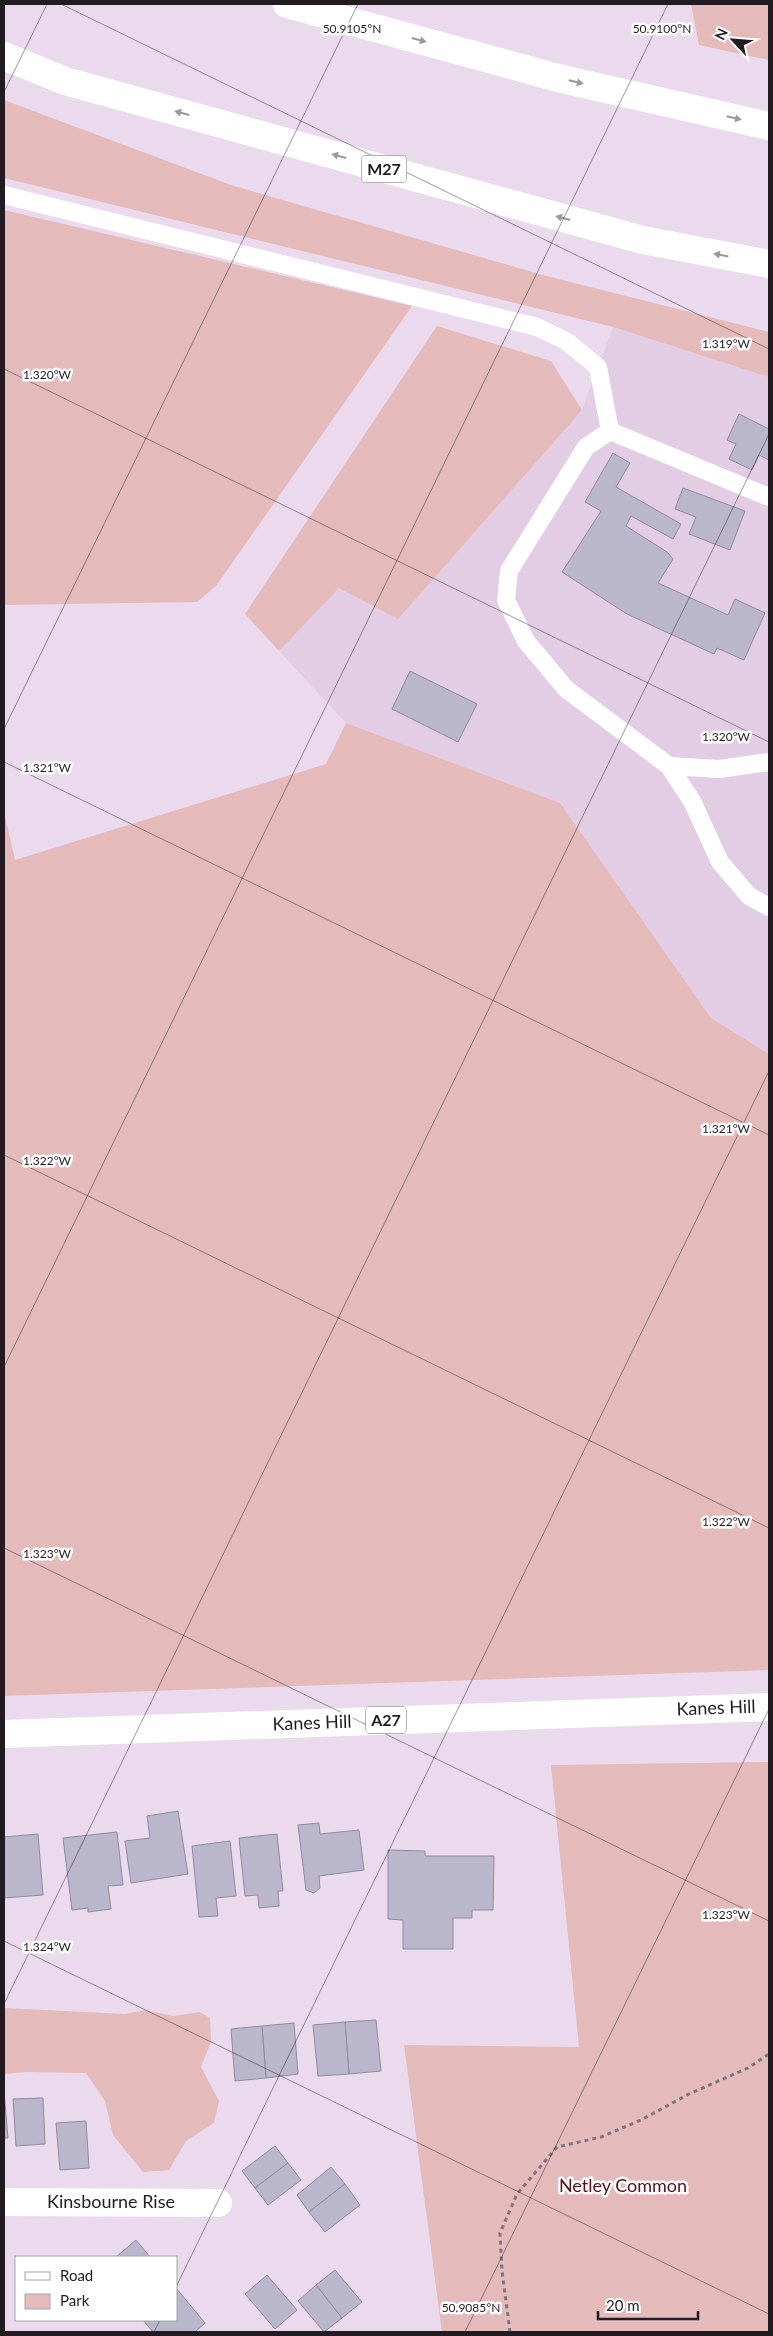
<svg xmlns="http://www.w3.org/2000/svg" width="773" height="2336" font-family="Lato,sans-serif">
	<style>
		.built { fill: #e2cde5 }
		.green { fill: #e5babb }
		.building { fill: #bab6cb; stroke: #8f8b9f }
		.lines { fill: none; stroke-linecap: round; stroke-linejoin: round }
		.path { stroke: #7f7480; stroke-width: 3; stroke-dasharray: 4 4; stroke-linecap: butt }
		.service { stroke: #fff; stroke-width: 18 }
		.minor { stroke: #fff; stroke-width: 28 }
		.primary { stroke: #fff; stroke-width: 28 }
		.motorway { stroke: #fff; stroke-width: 28 }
		.oneway { fill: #9c999c }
		.ticks { fill: none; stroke: #221c22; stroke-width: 1; stroke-opacity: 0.45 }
		.labels { text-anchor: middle; stroke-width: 5; stroke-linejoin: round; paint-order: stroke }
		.shield { fill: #fff; stroke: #646064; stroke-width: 1 }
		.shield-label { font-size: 16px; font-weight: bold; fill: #221c22 }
		.street-label { font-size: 18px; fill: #221c22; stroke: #fff }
		.park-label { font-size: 18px; fill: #560f1b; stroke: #fff }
		.ticks-label { font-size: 12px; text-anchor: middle; fill: #221c22; stroke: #fff; stroke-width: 5; stroke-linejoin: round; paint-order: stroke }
	</style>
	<rect width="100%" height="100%" fill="#ebdaed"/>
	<path class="built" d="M 613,327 L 769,377 L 769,1054 L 711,1018 L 560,803 L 346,723 L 279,651 L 339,588 L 582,410 Z"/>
	<g class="green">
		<path d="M 691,4 L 769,4 L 769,60 L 699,45 Z"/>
		<path d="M 4,100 L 231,185 L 543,275 L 769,332 L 769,377 L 613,327 L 4,178 Z"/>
		<path d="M 4,210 L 412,306 L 216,586 L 197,602 L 4,605 Z"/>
		<path d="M 437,326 L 551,361 L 582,410 L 398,619 L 339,588 L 279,651 L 245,614 Z"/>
		<path d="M 346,723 L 560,803 L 711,1018 L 769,1054 L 769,1670 L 4,1696 L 4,812 L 15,860 L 326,764 Z"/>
		<path d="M 769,1762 L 769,2332 L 442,2332 L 404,2045 L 579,2047 L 551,1765 Z"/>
		<path d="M 4,2008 L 125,2014 L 145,2010 L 173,2016 L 200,2012 L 210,2018 L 211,2042 L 201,2067 L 219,2101 L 214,2123 L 186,2141 L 169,2170 L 143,2172 L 113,2135 L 105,2101 L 86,2073 L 27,2072 L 4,2074 Z"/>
	</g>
	<g class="building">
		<path d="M 739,414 L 769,429 L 769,460 L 759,455 L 752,470 L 729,459 L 736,444 L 727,440 Z"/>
		<path d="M 613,453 L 630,463 L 616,487 L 681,524 L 673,539 L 631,516 L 626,526 L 667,552 L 673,559 L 658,583 L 728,615 L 735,599 L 765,613 L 744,660 L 717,648 L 714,654 L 627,614 L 562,572 L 601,511 L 585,502 Z"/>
		<path d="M 683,488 L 745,511 L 730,550 L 689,534 L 696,517 L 675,509 Z"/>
		<path d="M 410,671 L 477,704 L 458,742 L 392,709 Z"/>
		<path d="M 178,1811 L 188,1874 L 131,1883 L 125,1841 L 150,1838 L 147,1816 Z"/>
		<path d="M 319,1823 L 320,1834 L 359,1830 L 364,1870 L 319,1876 L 320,1888 L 314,1893 L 306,1890 L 298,1825 Z"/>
		<path d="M 117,1832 L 123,1885 L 108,1886 L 111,1909 L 88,1912 L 88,1908 L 72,1910 L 63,1838 Z"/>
		<path d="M 38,1834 L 43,1895 L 4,1898 L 4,1837 Z"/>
		<path d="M 277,1834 L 283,1891 L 278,1891 L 279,1906 L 259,1908 L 258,1895 L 245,1896 L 239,1838 Z"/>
		<path d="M 230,1841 L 236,1896 L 216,1898 L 218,1916 L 199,1917 L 192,1846 Z"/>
		<path d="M 388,1850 L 425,1851 L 425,1856 L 494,1856 L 493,1910 L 472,1910 L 472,1918 L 453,1918 L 453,1949 L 403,1949 L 403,1920 L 388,1919 Z"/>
		<path d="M 376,2020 L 381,2071 L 349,2074 L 345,2022 Z"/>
		<path d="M 345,2022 L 349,2074 L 318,2076 L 313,2025 Z"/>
		<path d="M 294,2023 L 298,2074 L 266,2078 L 262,2026 Z"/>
		<path d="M 262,2026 L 266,2078 L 235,2081 L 231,2029 Z"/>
		<path d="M 4,2091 L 8,2138 L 4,2138 Z"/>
		<path d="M 43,2098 L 45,2144 L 16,2146 L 13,2099 Z"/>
		<path d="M 86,2121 L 89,2168 L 60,2170 L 56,2123 Z"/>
		<path d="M 275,2146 L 288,2163 L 255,2188 L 242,2171 Z"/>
		<path d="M 288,2163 L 301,2180 L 268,2205 L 255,2188 Z"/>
		<path d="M 331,2167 L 345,2184 L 309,2212 L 297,2195 Z"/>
		<path d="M 345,2184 L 360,2205 L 325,2232 L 309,2212 Z"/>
		<path d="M 136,2240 L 150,2257 L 116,2257 Z"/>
		<path d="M 335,2270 L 362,2302 L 342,2318 L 316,2285 Z"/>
		<path d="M 267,2275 L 297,2310 L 275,2329 L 245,2294 Z"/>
		<path d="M 316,2285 L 342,2318 L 324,2332 L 298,2301 Z"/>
		<path d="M 176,2288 L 205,2323 L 195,2332 L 153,2332 L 143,2320 L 176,2320 Z"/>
	</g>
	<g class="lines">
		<path class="path" d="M 510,2332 L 502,2271 L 500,2233 L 517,2194 L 557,2147 L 601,2137 L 641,2120 L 689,2094 L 748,2068 L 769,2054"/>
		<g class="service">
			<path d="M 4,195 L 537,327 L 566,341 L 598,367 L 610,431"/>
			<path d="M 769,497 L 610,431 L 586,447 L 509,571 L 506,600 L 526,641 L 566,689 L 669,766 L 692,801 L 720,862 L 749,896 L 769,907"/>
			<path d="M 669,766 L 719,769 L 769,762"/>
		</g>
		<path class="minor" d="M 4,2202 L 218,2203"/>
		<path class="primary" d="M 4,1734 L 769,1707"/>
		<g class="motorway">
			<path d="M 287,4 L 562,79 L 769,126"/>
			<path d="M 4,56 L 65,81 L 643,240 L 769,264"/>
		</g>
	</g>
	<defs><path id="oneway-solid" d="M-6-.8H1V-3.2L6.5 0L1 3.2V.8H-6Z" transform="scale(1.25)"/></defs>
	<g class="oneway">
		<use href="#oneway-solid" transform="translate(419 40) rotate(15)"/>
		<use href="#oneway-solid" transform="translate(576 82) rotate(13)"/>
		<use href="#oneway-solid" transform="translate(182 113) rotate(-165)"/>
		<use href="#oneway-solid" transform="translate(734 118) rotate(13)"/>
		<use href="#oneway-solid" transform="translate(339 156) rotate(-165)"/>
		<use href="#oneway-solid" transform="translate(563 218) rotate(-165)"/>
		<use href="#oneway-solid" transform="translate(721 255) rotate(-169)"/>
	</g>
	<path class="ticks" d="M 61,4 L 769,349M 4,92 L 47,4M 4,369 L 769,742M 4,729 L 358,4M 4,762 L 769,1135M 4,1155 L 769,1528M 4,1367 L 668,4M 4,1548 L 769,1921M 4,1941 L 769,2314M 4,2004 L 769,434M 176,2287 L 769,1071M 154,2332 L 160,2320M 465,2332 L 769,1709"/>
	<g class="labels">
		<g class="shield">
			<rect x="361.5" y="155.5" width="45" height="27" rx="4"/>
			<rect x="366" y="1706.5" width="40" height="27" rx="4"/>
		</g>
		<g class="shield-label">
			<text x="384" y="175">M27</text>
			<text x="386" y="1726">A27</text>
		</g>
		<g class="street-label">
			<text transform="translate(716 1708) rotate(-2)" y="6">Kanes Hill</text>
			<text transform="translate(312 1723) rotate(-2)" y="6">Kanes Hill</text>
			<text x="111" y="2208">Kinsbourne Rise</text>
		</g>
		<g class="park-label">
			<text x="623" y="2192">Netley Common</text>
		</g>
	</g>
	<g class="ticks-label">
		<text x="352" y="33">50.9105°N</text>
		<text x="662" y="33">50.9100°N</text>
		<text x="726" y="348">1.319°W</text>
		<text x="47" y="379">1.320°W</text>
		<text x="726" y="741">1.320°W</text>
		<text x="47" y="772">1.321°W</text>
		<text x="726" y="1133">1.321°W</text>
		<text x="47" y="1165">1.322°W</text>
		<text x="726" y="1526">1.322°W</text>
		<text x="47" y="1558">1.323°W</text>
		<text x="726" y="1919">1.323°W</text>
		<text x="47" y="1951">1.324°W</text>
		<text x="471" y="2312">50.9085°N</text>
	</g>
	<rect width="773" height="2336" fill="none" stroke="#221c22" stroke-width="10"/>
	<rect x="15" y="2256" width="162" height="65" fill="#ffffff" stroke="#a7a4a7"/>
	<rect x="25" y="2272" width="25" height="8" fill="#ffffff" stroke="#a7a4a7"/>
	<text x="60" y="2281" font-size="15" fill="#221c22">Road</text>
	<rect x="25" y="2294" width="25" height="15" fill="#e5babb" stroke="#a7a4a7"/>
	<text x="60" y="2306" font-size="15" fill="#221c22">Park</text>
	<g transform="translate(733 40) rotate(296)" stroke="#ffffff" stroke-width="4" paint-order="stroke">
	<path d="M0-4L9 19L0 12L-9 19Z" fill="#221c22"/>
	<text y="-8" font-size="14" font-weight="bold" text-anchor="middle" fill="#221c22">N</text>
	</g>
	<path d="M598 2311v8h100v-8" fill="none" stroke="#221c22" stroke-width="2.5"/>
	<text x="606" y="2311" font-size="15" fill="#221c22" stroke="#ffffff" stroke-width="4" paint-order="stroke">20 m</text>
</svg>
